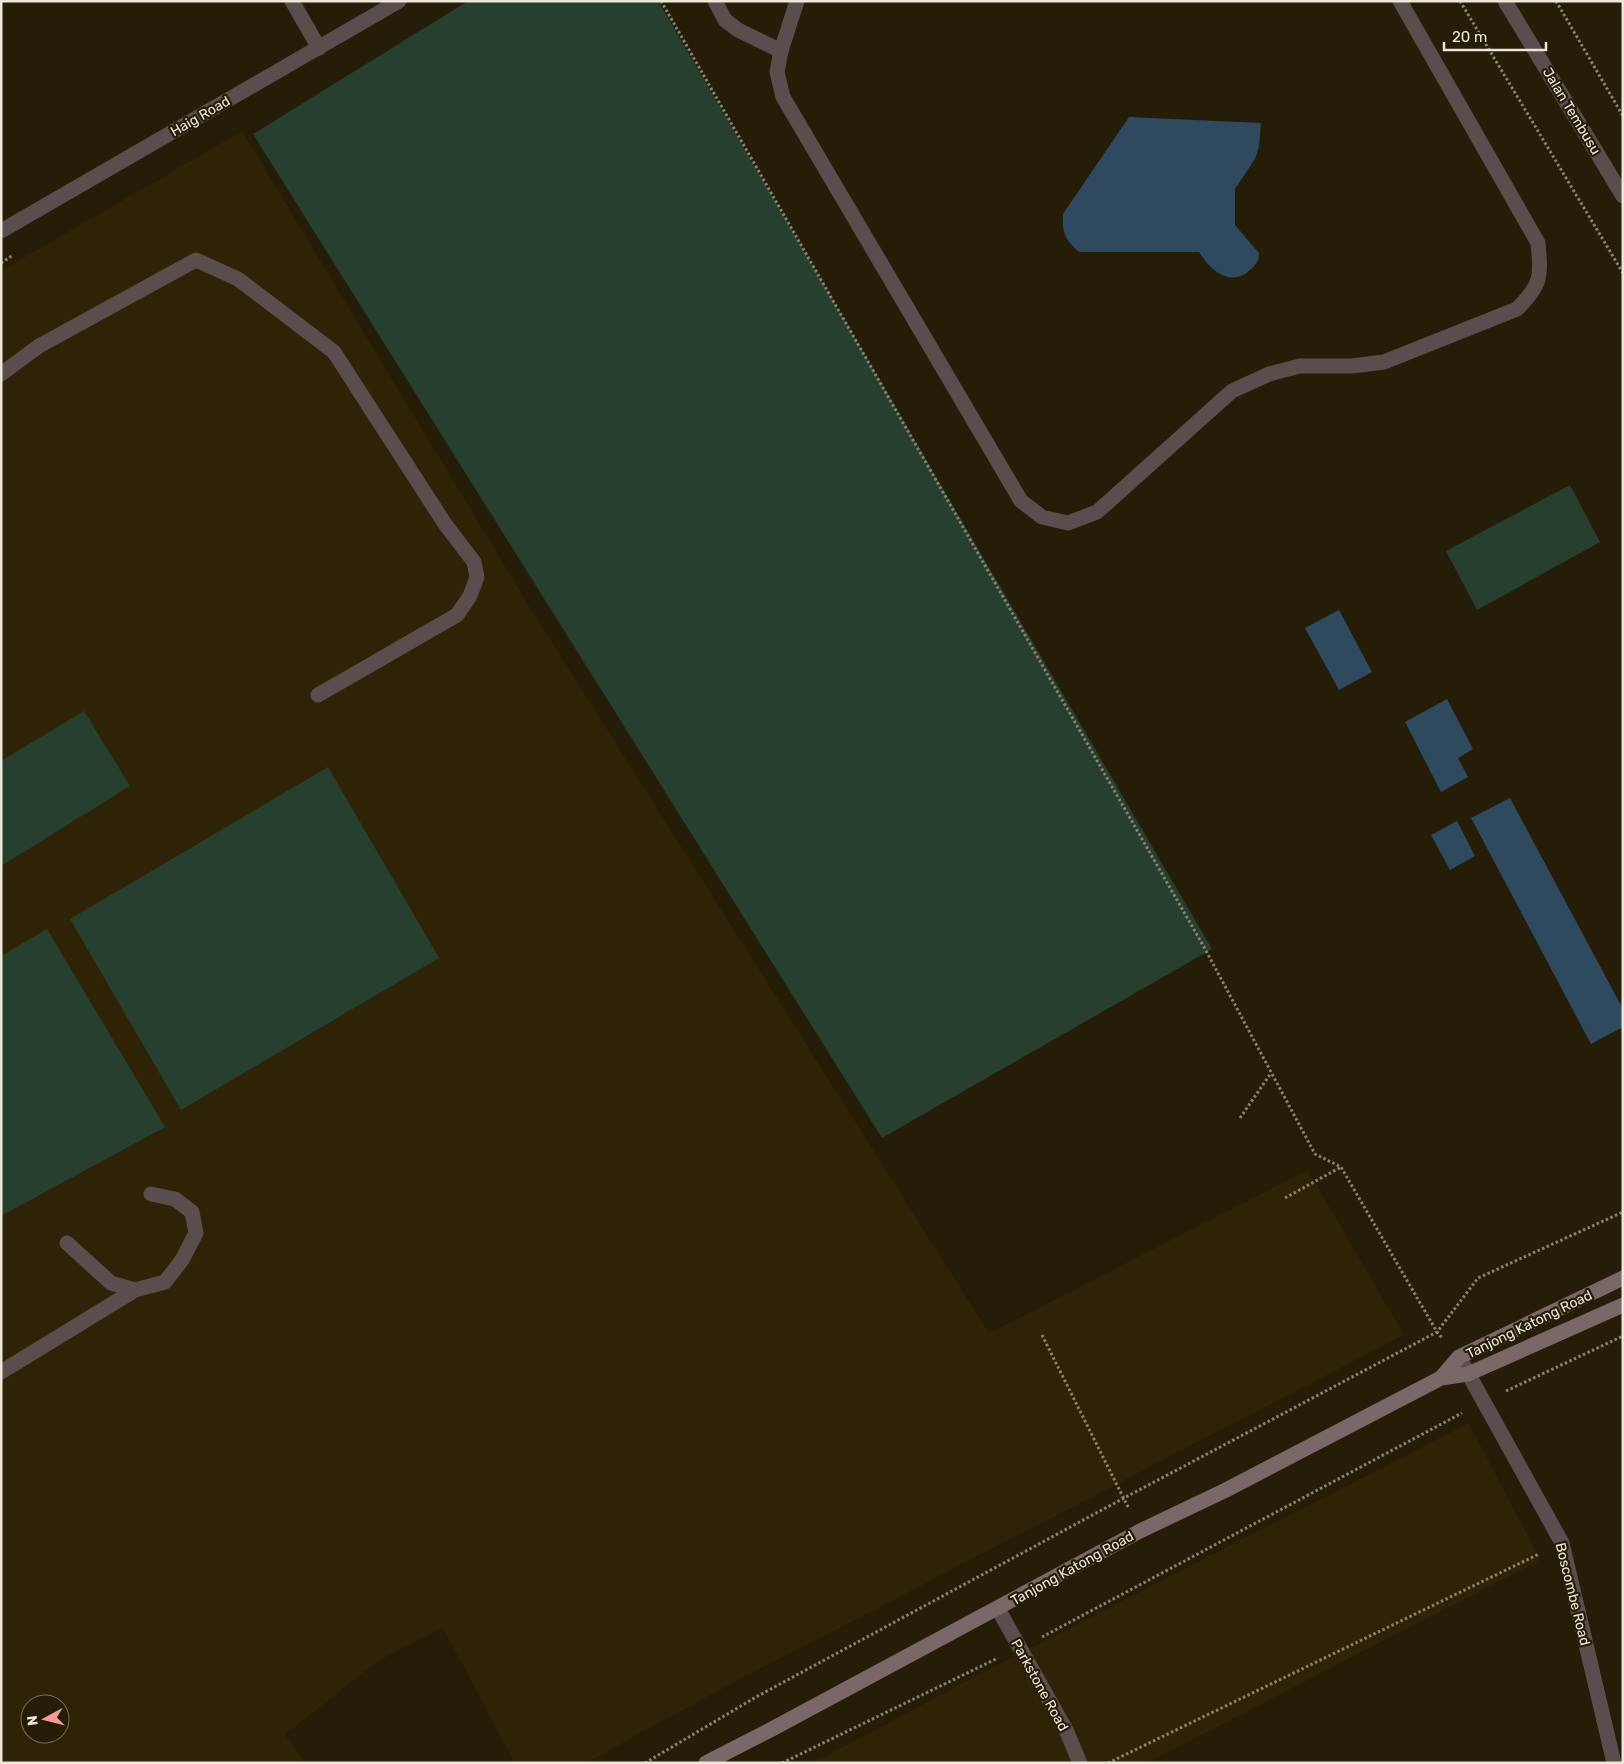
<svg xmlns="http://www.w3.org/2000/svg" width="1624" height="1764" font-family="Rubik,sans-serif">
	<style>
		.built { fill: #2e2306; fill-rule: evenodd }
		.green { fill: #273f2f }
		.water { fill: #2f495f }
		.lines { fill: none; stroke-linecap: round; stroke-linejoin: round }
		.path { stroke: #898271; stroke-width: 3; stroke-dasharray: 2.5 2.5; stroke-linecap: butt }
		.service { stroke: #594d4d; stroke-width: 15 }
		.minor { stroke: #594d4d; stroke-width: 15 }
		.tertiary { stroke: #594d4d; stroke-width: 15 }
		.secondary { stroke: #7b6768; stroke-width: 15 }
		.labels { text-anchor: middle; stroke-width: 4.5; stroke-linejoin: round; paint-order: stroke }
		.street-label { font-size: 14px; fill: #ede7da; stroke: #251d08 }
	</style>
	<rect width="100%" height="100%" fill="#251d08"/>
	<g class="built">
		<path d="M 242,131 L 529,606 L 989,1333 L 1308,1170 L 1404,1335 L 714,1693 L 586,1763 L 515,1763 L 443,1628 L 378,1661 L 285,1735 L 306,1763 L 1,1763 L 1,271 ZM 30,1704 L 60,1704 L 60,1734 L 30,1734 Z"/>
		<path d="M 1469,1423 L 1540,1560 L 1147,1763 L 813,1763 L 995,1666 Z"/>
	</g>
	<g class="green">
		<path d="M 468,1 L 658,1 L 1212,949 L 882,1138 L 253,134 Z"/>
		<path d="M 1570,485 L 1600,542 L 1477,610 L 1446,551 Z"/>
		<path d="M 84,711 L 130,786 L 3,865 L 1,862 L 1,761 Z"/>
		<path d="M 328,767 L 439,958 L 181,1110 L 70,919 Z"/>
		<path d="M 47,929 L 165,1127 L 1,1216 L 1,956 Z"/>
	</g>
	<g class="water">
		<path d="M 1129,117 L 1261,123 L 1259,147 L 1255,159 L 1235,189 L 1235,225 L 1259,253 C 1259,261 1256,265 1250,270 C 1230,288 1210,270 1199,252 L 1079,252 C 1065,240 1062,233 1063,214 Z"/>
		<path d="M 1339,610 L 1372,672 L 1339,690 L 1305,628 Z"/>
		<path d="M 1447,699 L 1473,749 L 1458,758 L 1468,777 L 1441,792 L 1405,722 Z"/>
		<path d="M 1510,798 L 1623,1009 L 1623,1027 L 1591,1044 L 1471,818 Z"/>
		<path d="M 1457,821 L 1475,856 L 1450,870 L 1431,835 Z"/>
	</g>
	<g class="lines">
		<g class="path">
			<path d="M 661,1 L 1204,947 L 1315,1154 L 1341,1167 L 1437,1332 L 1442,1338"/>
			<path d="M 1460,1 L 1623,273"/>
			<path d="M 1556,1 L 1623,116"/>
			<path d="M 1,263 L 13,255"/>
			<path d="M 1240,1118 L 1271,1073"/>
			<path d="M 1285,1198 L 1341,1167"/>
			<path d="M 1042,1335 L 1129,1509"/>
			<path d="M 1506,1391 L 1623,1336"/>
			<path d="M 1042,1637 L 1462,1413"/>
			<path d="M 645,1763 L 756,1697 L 1124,1498 L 1437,1332 L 1478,1278 L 1623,1212"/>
			<path d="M 782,1763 L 998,1658"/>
			<path d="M 1108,1763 L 1539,1554"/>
		</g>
		<g class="service">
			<path d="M 715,1 L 725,20 L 738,30 L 781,51"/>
			<path d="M 797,1 L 781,51 L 777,72 L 783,97 L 1021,501 L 1042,517 L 1068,523 L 1097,512 L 1232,391 L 1269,374 L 1300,366 L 1352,366 L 1384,362 L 1517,309 C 1542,284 1541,277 1538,243 L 1400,1"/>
			<path d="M 1,374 L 39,346 L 196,260 L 238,279 L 334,352 L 445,524 L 474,562 L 477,577 L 470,596 L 457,615 L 318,695"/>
			<path d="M 67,1243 L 111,1283 L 135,1290 L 165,1282 L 182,1260 L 196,1233 L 192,1212 L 175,1199 L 151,1194"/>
			<path d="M 1,1372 L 135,1290"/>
		</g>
		<g class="minor">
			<path d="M 292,1 L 319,48"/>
			<path d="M 1505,1 L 1623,196"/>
			<path d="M 1459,1357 L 1562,1543 L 1614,1763"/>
			<path d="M 998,1609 L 1066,1730 L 1080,1763"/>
		</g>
		<path class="tertiary" d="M 1,231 L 399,1"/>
		<g class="secondary">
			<path d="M 1441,1378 L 1459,1357 L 1623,1278"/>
			<path d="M 706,1763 L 772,1729 L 1140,1531 L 1226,1490 L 1441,1378 L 1468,1374 L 1623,1305"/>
		</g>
	</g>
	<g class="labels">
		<g class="street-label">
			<text transform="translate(1572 111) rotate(59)" y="5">Jalan Tembusu</text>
			<text transform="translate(200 116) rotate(-30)" y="5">Haig Road</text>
			<text transform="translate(1529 1324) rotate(-26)" y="5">Tanjong Katong Road</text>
			<text transform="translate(1072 1568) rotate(-29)" y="5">Tanjong Katong Road</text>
			<text transform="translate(1573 1594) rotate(76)" y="5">Boscombe Road</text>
			<text transform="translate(1040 1685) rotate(61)" y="5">Parkstone Road</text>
		</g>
	</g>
	<rect width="1624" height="1764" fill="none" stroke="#ede7da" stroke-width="5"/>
	<g transform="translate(45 1719) rotate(263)"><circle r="24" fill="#251d08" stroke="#756e5c"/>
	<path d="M0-4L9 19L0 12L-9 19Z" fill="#f59c96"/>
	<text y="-8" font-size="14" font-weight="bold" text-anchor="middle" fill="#ede7da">N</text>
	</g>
	<path d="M1444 42v8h102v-8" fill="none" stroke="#ede7da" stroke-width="2.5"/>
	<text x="1452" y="42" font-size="15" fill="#ede7da" stroke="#251d08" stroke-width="4" paint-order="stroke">20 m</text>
</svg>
